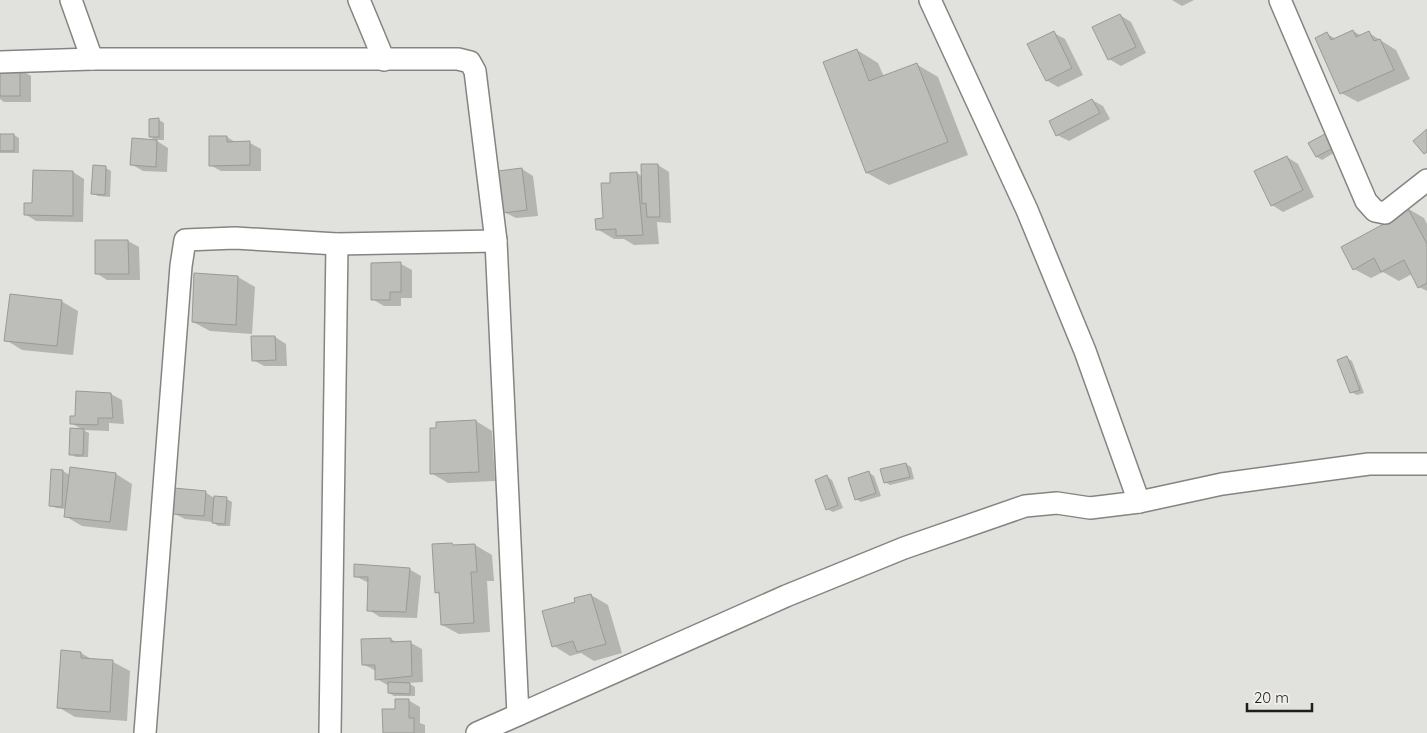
<svg xmlns="http://www.w3.org/2000/svg" width="1427" height="733" font-family="Quicksand,sans-serif">
	<style>
		.shadow { fill: #0003 }
		.building { fill: #bdbdba; stroke: #999996 }
		.lines { fill: none; stroke-linecap: round; stroke-linejoin: round }
		.minor-casing { stroke: #848481; stroke-width: 24 }
		.minor { stroke: #fff; stroke-width: 21 }
	</style>
	<rect width="100%" height="100%" fill="#e1e1de"/>
	<g class="shadow">
		<path d="M 1172,0 L 1194,0 L 1182,6 Z"/>
		<path d="M 1120,15 L 1131,22 L 1146,53 L 1121,66 L 1109,59 Z"/>
		<path d="M 1353,31 L 1362,36 L 1369,33 L 1396,50 L 1410,79 L 1358,102 L 1341,93 L 1327,34 L 1336,39 Z"/>
		<path d="M 1054,33 L 1065,39 L 1083,75 L 1058,87 L 1046,80 Z"/>
		<path d="M 857,50 L 878,63 L 884,77 L 916,64 L 938,77 L 968,155 L 889,185 L 867,173 L 825,63 Z"/>
		<path d="M 20,69 L 31,76 L 31,102 L 4,102 L 0,99 L 0,70 Z"/>
		<path d="M 1092,100 L 1103,106 L 1110,119 L 1069,141 L 1057,135 Z"/>
		<path d="M 159,120 L 164,123 L 164,140 L 155,140 L 150,137 Z"/>
		<path d="M 0,135 L 14,135 L 19,138 L 19,153 L 0,153 Z"/>
		<path d="M 1325,135 L 1330,138 L 1337,151 L 1322,160 L 1317,157 Z"/>
		<path d="M 227,137 L 237,143 L 250,143 L 261,149 L 261,171 L 221,171 L 210,165 Z"/>
		<path d="M 133,139 L 157,141 L 168,148 L 167,172 L 143,171 L 131,164 Z"/>
		<path d="M 1287,157 L 1298,164 L 1314,197 L 1283,212 L 1272,205 Z"/>
		<path d="M 658,165 L 669,172 L 671,223 L 657,222 L 659,244 L 634,245 L 624,239 L 614,239 L 597,229 L 604,219 L 611,184 L 637,173 L 643,177 Z"/>
		<path d="M 106,168 L 111,171 L 110,197 L 98,196 L 92,193 Z"/>
		<path d="M 522,169 L 533,176 L 538,216 L 516,218 L 504,212 Z"/>
		<path d="M 73,172 L 84,179 L 83,222 L 36,221 L 25,214 Z"/>
		<path d="M 1407,208 L 1424,218 L 1427,224 L 1427,291 L 1419,287 L 1412,274 L 1399,281 L 1383,272 L 1371,278 L 1354,269 L 1394,220 Z"/>
		<path d="M 128,241 L 139,247 L 140,280 L 107,280 L 96,273 Z"/>
		<path d="M 401,264 L 412,270 L 412,298 L 401,298 L 401,306 L 384,306 L 372,299 Z"/>
		<path d="M 195,274 L 238,277 L 255,287 L 252,334 L 210,331 L 193,322 Z"/>
		<path d="M 61,301 L 78,311 L 73,355 L 22,350 L 6,340 Z"/>
		<path d="M 275,337 L 286,344 L 287,366 L 264,366 L 253,360 L 252,338 Z"/>
		<path d="M 1347,358 L 1352,361 L 1364,393 L 1357,395 L 1351,392 Z"/>
		<path d="M 77,392 L 111,394 L 122,400 L 124,424 L 109,423 L 109,431 L 83,430 L 89,433 L 88,457 L 76,457 L 70,454 L 83,430 L 71,423 L 77,417 Z"/>
		<path d="M 476,421 L 492,431 L 495,481 L 448,483 L 431,473 L 437,429 Z"/>
		<path d="M 906,464 L 911,467 L 914,479 L 890,485 L 885,482 Z"/>
		<path d="M 52,471 L 63,471 L 70,475 L 116,474 L 132,484 L 127,531 L 82,526 L 65,516 L 66,509 L 56,508 L 50,505 Z"/>
		<path d="M 869,473 L 874,476 L 881,496 L 861,502 L 856,499 Z"/>
		<path d="M 827,477 L 832,480 L 843,508 L 833,512 L 827,509 Z"/>
		<path d="M 205,492 L 214,498 L 227,499 L 232,502 L 230,526 L 218,526 L 213,522 L 185,519 L 173,513 Z"/>
		<path d="M 475,545 L 492,555 L 494,581 L 487,581 L 490,632 L 459,634 L 442,625 L 440,595 L 436,592 Z"/>
		<path d="M 409,569 L 421,576 L 417,618 L 380,617 L 369,610 L 369,583 L 355,576 Z"/>
		<path d="M 591,595 L 608,605 L 622,653 L 594,661 L 581,653 L 570,656 L 554,646 Z"/>
		<path d="M 391,639 L 398,643 L 411,643 L 422,649 L 423,682 L 408,683 L 415,687 L 415,696 L 394,696 L 389,693 L 389,686 L 377,679 L 376,671 L 363,664 L 362,641 Z"/>
		<path d="M 81,653 L 93,660 L 113,662 L 130,671 L 127,721 L 75,717 L 58,707 Z"/>
		<path d="M 408,700 L 420,707 L 420,723 L 425,725 L 425,733 L 384,733 L 397,710 Z"/>
	</g>
	<g class="building">
		<path d="M 1120,14 L 1136,47 L 1108,60 L 1092,27 Z"/>
		<path d="M 1353,30 L 1356,37 L 1369,31 L 1374,41 L 1380,39 L 1394,70 L 1340,94 L 1315,38 L 1327,32 L 1331,40 Z"/>
		<path d="M 1054,31 L 1072,68 L 1046,81 L 1027,44 Z"/>
		<path d="M 857,49 L 869,81 L 917,63 L 948,142 L 866,173 L 823,62 Z"/>
		<rect x="0" y="68" width="20" height="28"/>
		<path d="M 1092,99 L 1100,113 L 1056,136 L 1049,121 Z"/>
		<path d="M 159,118 L 159,137 L 149,137 L 149,119 Z"/>
		<path d="M 1427,129 L 1427,152 L 1424,154 L 1413,141 Z"/>
		<rect x="0" y="134" width="14" height="17"/>
		<path d="M 1325,134 L 1333,148 L 1316,157 L 1308,143 Z"/>
		<path d="M 209,136 L 227,136 L 227,142 L 250,141 L 250,165 L 209,166 Z"/>
		<path d="M 132,138 L 157,140 L 156,167 L 130,165 Z"/>
		<path d="M 1287,156 L 1303,190 L 1271,206 L 1254,171 Z"/>
		<path d="M 641,164 L 658,164 L 660,217 L 647,217 L 646,203 L 642,204 Z"/>
		<path d="M 93,165 L 106,166 L 105,195 L 91,194 Z"/>
		<path d="M 522,168 L 527,210 L 503,213 L 498,171 Z"/>
		<path d="M 33,170 L 73,171 L 73,216 L 24,215 L 24,203 L 32,203 Z"/>
		<path d="M 637,172 L 643,235 L 616,236 L 616,229 L 596,230 L 595,219 L 603,218 L 601,183 L 610,183 L 610,173 Z"/>
		<path d="M 1407,207 L 1427,244 L 1427,283 L 1418,288 L 1404,260 L 1381,272 L 1374,258 L 1353,270 L 1341,247 L 1393,219 Z"/>
		<path d="M 95,240 L 128,240 L 129,274 L 95,274 Z"/>
		<path d="M 401,262 L 401,292 L 390,292 L 390,300 L 371,300 L 371,263 Z"/>
		<path d="M 194,273 L 238,276 L 236,325 L 192,322 Z"/>
		<path d="M 10,294 L 62,300 L 57,346 L 4,341 Z"/>
		<path d="M 251,336 L 275,336 L 276,360 L 252,361 Z"/>
		<path d="M 1347,356 L 1360,390 L 1350,393 L 1337,360 Z"/>
		<path d="M 76,391 L 111,393 L 113,418 L 98,418 L 98,425 L 70,424 L 70,416 L 75,416 Z"/>
		<path d="M 476,420 L 479,472 L 430,474 L 430,428 L 436,428 L 436,422 Z"/>
		<path d="M 70,428 L 84,429 L 83,455 L 69,455 Z"/>
		<path d="M 906,463 L 910,477 L 884,483 L 880,469 Z"/>
		<path d="M 70,467 L 116,473 L 110,522 L 64,517 Z"/>
		<path d="M 51,469 L 63,470 L 62,507 L 49,506 Z"/>
		<path d="M 869,471 L 876,493 L 855,500 L 848,478 Z"/>
		<path d="M 827,475 L 838,505 L 826,510 L 815,480 Z"/>
		<path d="M 174,488 L 206,491 L 204,516 L 172,514 Z"/>
		<path d="M 214,496 L 227,497 L 225,524 L 212,523 Z"/>
		<path d="M 452,543 L 453,545 L 475,544 L 477,572 L 471,572 L 474,623 L 441,625 L 439,592 L 435,593 L 432,544 Z"/>
		<path d="M 354,564 L 410,568 L 406,612 L 367,611 L 368,577 L 354,577 Z"/>
		<path d="M 591,594 L 606,644 L 577,652 L 573,641 L 552,647 L 542,611 L 575,602 L 574,598 Z"/>
		<path d="M 391,638 L 391,642 L 411,641 L 412,676 L 375,680 L 375,665 L 362,665 L 361,639 Z"/>
		<path d="M 61,650 L 81,652 L 81,658 L 113,660 L 110,712 L 57,708 Z"/>
		<path d="M 388,682 L 410,683 L 410,694 L 388,693 Z"/>
		<path d="M 395,699 L 409,699 L 409,718 L 414,718 L 414,733 L 383,733 L 382,709 L 395,709 Z"/>
	</g>
	<g class="lines">
		<defs>
			<g id="minor">
				<path d="M 71,0 L 92,59"/>
				<path d="M 359,0 L 384,60"/>
				<path d="M 930,0 L 1027,210 L 1085,351 L 1139,502"/>
				<path d="M 1280,0 L 1366,201 L 1375,211 L 1385,213 L 1427,180"/>
				<path d="M 0,62 L 92,59 L 458,59 L 470,62 L 475,71 L 496,241 L 518,715"/>
				<path d="M 145,733 L 181,266 L 185,240 L 235,238 L 337,244 L 496,241"/>
				<path d="M 330,733 L 337,244"/>
				<path d="M 477,733 L 786,596 L 904,548 L 1025,506 L 1057,503 L 1090,508 L 1139,502 L 1222,484 L 1369,464 L 1427,464"/>
			</g>
		</defs>
		<use href="#minor" class="minor-casing"/>
		<use href="#minor" class="minor"/>
	</g>
	<path d="M1247 703v8h65v-8" fill="none" stroke="#1e1e1c" stroke-width="2.5"/>
	<text x="1254" y="703" font-size="15" fill="#1e1e1c" stroke="#efeeeb" stroke-width="4" paint-order="stroke">20 m</text>
</svg>
